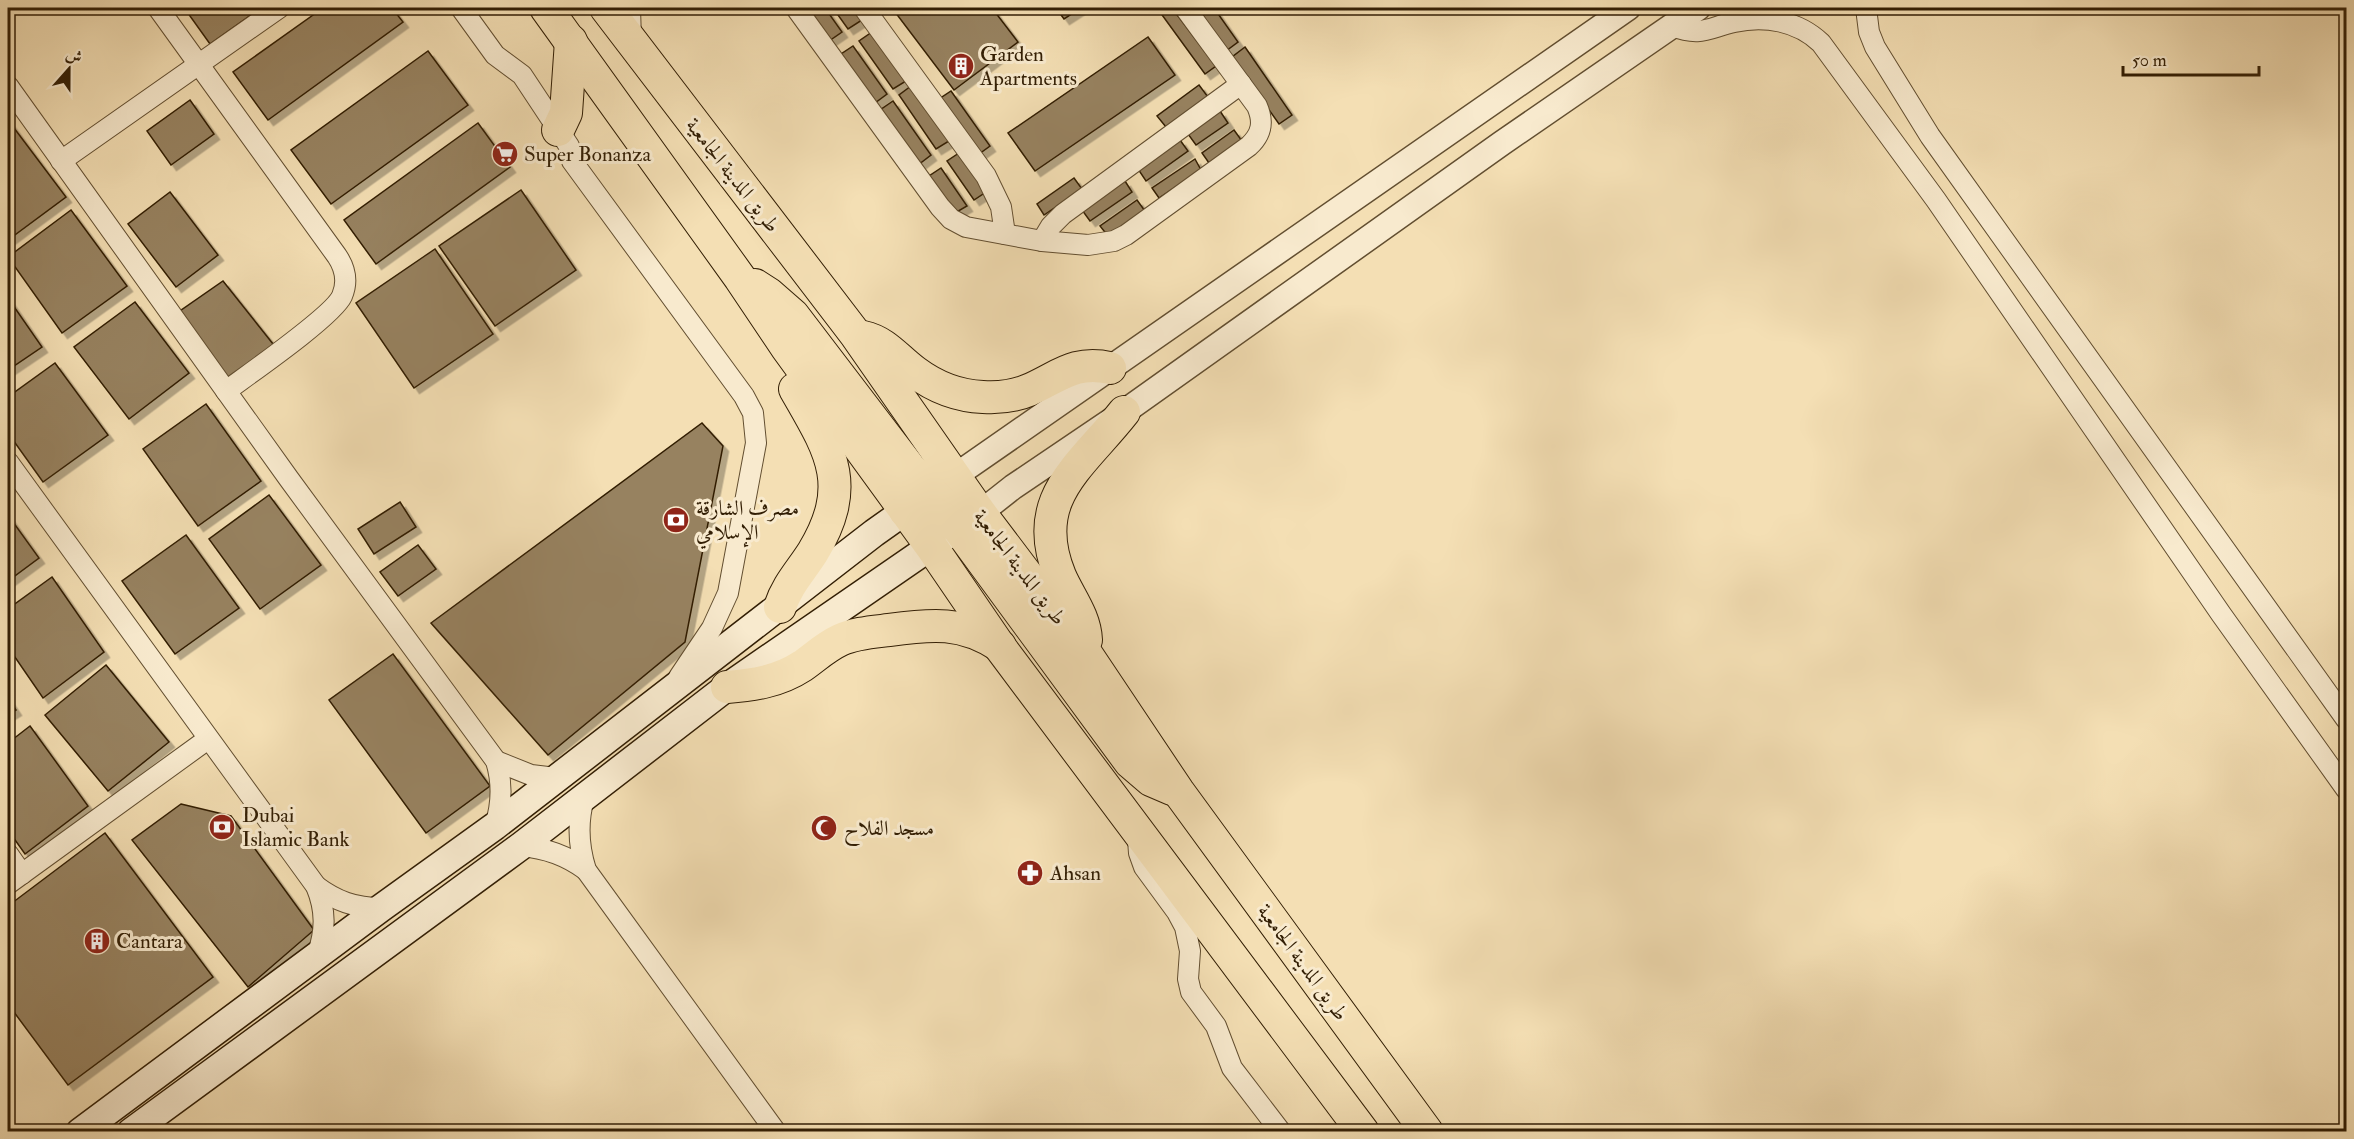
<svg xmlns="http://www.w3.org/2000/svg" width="2354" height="1139" font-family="'IM FELL Double Pica',Amiri,serif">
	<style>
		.building { fill: #978260; stroke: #321e04; stroke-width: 1.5; filter: url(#shadow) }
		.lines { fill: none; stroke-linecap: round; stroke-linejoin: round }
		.minor-casing { stroke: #624e30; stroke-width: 22 }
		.tertiary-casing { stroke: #624e30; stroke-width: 27 }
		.secondary-casing { stroke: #321e04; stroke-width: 30 }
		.primary-casing { stroke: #321e04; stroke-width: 34 }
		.minor { stroke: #f8eace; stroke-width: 20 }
		.tertiary { stroke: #f8eace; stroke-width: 24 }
		.secondary { stroke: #f8eace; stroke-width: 27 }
		.primary { stroke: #f4dfb4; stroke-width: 32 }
		.labels { text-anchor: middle; stroke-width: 6; stroke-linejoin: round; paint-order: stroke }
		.poi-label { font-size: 21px; fill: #321e04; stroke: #f8eace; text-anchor: start }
		.street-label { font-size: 21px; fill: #321e04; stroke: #f8eace }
	</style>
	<defs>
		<filter id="shadow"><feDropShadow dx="5.5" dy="5.5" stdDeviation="0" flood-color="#0004"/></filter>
	</defs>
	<rect width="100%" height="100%" fill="#f4dfb4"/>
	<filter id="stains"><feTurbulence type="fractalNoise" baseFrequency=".00333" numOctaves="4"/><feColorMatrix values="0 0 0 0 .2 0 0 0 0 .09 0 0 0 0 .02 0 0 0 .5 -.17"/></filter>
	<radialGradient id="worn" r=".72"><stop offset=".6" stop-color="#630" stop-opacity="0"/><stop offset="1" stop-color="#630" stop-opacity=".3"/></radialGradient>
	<g class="building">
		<path d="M 187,8 L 261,8 L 210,44 L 185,9 Z"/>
		<path d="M 323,8 L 392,8 L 403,22 L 268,120 L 233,72 Z"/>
		<path d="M 806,8 L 825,8 L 842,32 L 829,41 Z"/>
		<path d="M 833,8 L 854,8 L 862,20 L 848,29 Z"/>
		<path d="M 892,8 L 992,8 L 1018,42 L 954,90 Z"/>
		<path d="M 1056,8 L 1081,8 L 1064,19 Z"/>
		<path d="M 1157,8 L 1172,8 L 1216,66 L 1205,74 Z"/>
		<path d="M 1196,8 L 1214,8 L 1238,42 L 1226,51 Z"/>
		<path d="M 872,32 L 906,81 L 893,89 L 859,41 Z"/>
		<path d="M 1148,37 L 1175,75 L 1035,171 L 1008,133 Z"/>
		<path d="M 853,46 L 887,94 L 875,103 L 841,54 Z"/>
		<path d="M 1245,47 L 1292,115 L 1279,124 L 1232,57 Z"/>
		<path d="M 428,51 L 468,105 L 331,204 L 291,150 Z"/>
		<path d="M 1199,85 L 1208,97 L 1166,127 L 1157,116 Z"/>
		<path d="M 911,86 L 949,141 L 936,149 L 899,95 Z"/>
		<path d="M 951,91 L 990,146 L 979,154 L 939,99 Z"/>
		<path d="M 190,100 L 214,134 L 171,165 L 147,131 Z"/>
		<path d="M 893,101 L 931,155 L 918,165 L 880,110 Z"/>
		<path d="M 1220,111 L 1228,123 L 1196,145 L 1188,134 Z"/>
		<path d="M 8,120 L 66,197 L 8,240 Z"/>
		<path d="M 478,123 L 510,167 L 376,264 L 344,220 Z"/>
		<path d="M 1234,130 L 1242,141 L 1209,163 L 1202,153 Z"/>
		<path d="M 1180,140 L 1188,151 L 1146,181 L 1138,169 Z"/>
		<path d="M 959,153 L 986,192 L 974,200 L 947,161 Z"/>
		<path d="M 1195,159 L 1201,170 L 1159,198 L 1152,188 Z"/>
		<path d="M 941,168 L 967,206 L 955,213 L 929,176 Z"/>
		<path d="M 1074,178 L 1082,189 L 1044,215 L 1037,204 Z"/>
		<path d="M 1125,181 L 1132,192 L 1090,221 L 1082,210 Z"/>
		<path d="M 521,190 L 576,270 L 495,326 L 439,246 Z"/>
		<path d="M 170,192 L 218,255 L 176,287 L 128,224 Z"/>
		<path d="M 1137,200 L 1145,211 L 1108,236 L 1100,226 Z"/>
		<path d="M 71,210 L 127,286 L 62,333 L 8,257 Z"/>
		<path d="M 435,249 L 493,334 L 414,388 L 356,303 Z"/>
		<path d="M 223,281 L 277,349 L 237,381 L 224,376 L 177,313 Z"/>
		<path d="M 8,298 L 42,347 L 8,370 Z"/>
		<path d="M 135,302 L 189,373 L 129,419 L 74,347 Z"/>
		<path d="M 55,363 L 108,435 L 43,482 L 8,433 L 8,397 Z"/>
		<path d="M 206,404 L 261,481 L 198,526 L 143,449 Z"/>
		<path d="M 702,423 L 723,446 L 685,642 L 548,755 L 431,623 Z"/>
		<path d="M 269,495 L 321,565 L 260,609 L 209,539 Z"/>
		<path d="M 400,502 L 416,527 L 374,554 L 358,529 Z"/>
		<path d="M 8,515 L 39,558 L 8,581 Z"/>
		<path d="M 186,535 L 239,608 L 175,654 L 122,581 Z"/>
		<path d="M 418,545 L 436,569 L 398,596 L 380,572 Z"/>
		<path d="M 52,577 L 104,652 L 43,698 L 8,647 L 8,609 Z"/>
		<path d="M 393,654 L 490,786 L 426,833 L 329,700 Z"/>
		<path d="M 106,665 L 169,742 L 108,791 L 45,715 Z"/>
		<path d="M 8,698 L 16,710 L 8,715 Z"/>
		<path d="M 30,726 L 88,806 L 25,854 L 8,830 L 8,743 Z"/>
		<path d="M 181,804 L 231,816 L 314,930 L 248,987 L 132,840 Z"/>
		<path d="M 105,833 L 213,977 L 68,1085 L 8,1004 L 8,906 Z"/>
	</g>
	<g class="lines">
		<defs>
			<g id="minor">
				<path d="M 158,8 L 337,256 C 345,268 348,282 342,296 C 333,316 249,374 226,391"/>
				<path d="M 461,8 L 495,55 L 522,75 L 569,146 L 572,161 L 744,396 L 753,413 L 756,443 L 728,593 L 712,628 L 679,677"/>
				<path d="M 630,8 L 631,39"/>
				<path d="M 796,8 L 940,207 L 951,219 L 966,227 L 1042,241 L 1088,245 L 1114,241 L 1126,235 L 1249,146 C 1262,134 1264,122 1257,106 L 1185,8"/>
				<path d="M 864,8 L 986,176 L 1001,207 L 1005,234"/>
				<path d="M 1866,8 L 1869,32 L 1875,47 L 1930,136 L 2346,719"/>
				<path d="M 1672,26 C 1701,37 1708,28 1734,22 C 1765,15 1798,21 1821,43 L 1936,200 L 2221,614 L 2346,789"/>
				<path d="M 8,86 L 289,479 L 496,761 C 503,784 502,804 495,826"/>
				<path d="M 61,161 L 279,8"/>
				<path d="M 1042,241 L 1051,226 L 1063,214 L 1241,84"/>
				<path d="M 8,462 L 316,886 C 326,910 326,931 317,956"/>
				<path d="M 496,761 L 531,775 L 556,778"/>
				<path d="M 584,798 C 577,823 578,845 586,870 L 776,1132"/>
				<path d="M 1138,840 L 1139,853 L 1144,867 L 1177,912 L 1185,927 L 1190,951 L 1188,979 L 1191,992 L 1216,1026 L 1232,1068 L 1281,1132"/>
				<path d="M 521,846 C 546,848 566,855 586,870"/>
				<path d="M 8,854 L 22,874"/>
				<path d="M 8,884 L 208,739"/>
				<path d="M 316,886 C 336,901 355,908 381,908"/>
			</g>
			<g id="tertiary">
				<path d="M 955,476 L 1628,8"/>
				<path d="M 980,513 L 1013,487 L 1124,412 L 1502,143 L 1698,8"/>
			</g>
			<g id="secondary">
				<path d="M 80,1132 L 381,908 L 495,826 L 874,533 L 922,499"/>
				<path d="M 131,1132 L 521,846 L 727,687 L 949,534"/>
			</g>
			<g id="primary">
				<path d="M 546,8 L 740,278 L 787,348 L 931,546 L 1000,647 L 1363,1132"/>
				<path d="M 606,8 L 856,335 L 980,513 L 1085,652 L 1178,791 L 1427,1132"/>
				<path d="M 558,130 L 566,113 L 571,41"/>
				<path d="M 755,285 L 769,294 L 793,315 L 909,467 L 932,492 L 947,507 L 967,513"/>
				<path d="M 863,337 C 886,342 897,359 915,372 C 935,387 959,396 983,397 C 999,398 1015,396 1029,390 C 1059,377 1074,360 1110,368"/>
				<path d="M 905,511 L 940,516 L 958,528 L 1130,762 L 1151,780 L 1172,789"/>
				<path d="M 780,607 C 787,585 801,571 813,552 C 854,484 830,450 795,389"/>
				<path d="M 1086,640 C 1085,616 1069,597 1060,576 C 1028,498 1081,467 1124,412"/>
				<path d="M 727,687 C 754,685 779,681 802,666 C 815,657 825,647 840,640 C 855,633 872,632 889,630 C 932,624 962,621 1000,646"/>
			</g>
		</defs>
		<use href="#minor" class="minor-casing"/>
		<use href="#tertiary" class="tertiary-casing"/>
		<use href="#secondary" class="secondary-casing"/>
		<use href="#primary" class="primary-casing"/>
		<use href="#minor" class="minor"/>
		<use href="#tertiary" class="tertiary"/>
		<use href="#secondary" class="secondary"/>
		<use href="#primary" class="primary"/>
	</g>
	<defs>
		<symbol id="building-disc" viewBox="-11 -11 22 22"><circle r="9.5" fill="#8f2418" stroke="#f8eace"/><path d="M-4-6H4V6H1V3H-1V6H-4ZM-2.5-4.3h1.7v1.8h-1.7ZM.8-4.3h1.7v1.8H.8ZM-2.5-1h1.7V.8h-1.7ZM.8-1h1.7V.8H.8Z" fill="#fff"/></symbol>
		<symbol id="supermarket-disc" viewBox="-11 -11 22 22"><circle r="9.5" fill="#8f2418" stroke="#f8eace"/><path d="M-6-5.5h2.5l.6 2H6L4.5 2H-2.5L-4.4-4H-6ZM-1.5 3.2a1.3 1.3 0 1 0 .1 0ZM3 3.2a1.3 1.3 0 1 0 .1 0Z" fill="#fff"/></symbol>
		<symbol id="bank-disc" viewBox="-11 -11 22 22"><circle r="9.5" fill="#8f2418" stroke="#f8eace"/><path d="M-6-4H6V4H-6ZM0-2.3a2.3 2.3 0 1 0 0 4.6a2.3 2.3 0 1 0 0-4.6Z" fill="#fff"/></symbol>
		<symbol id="mosque-disc" viewBox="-11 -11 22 22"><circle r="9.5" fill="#8f2418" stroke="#f8eace"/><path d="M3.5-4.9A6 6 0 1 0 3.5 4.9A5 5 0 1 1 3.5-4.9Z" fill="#fff"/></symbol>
		<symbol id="pharmacy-disc" viewBox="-11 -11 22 22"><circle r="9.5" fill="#8f2418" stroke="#f8eace"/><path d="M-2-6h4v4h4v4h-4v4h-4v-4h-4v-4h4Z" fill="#fff"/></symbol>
	</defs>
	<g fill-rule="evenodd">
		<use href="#building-disc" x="946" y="51" width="30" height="30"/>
		<use href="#supermarket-disc" x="490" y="139" width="30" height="30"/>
		<use href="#bank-disc" x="661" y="505" width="30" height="30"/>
		<use href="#bank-disc" x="207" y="812" width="30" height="30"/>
		<use href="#mosque-disc" x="809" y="813" width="30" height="30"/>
		<use href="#pharmacy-disc" x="1015" y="858" width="30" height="30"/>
		<use href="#building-disc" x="82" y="926" width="30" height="30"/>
	</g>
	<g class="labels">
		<g class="poi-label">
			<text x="980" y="61">Garden<tspan x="980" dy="24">Apartments</tspan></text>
			<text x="524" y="161">Super Bonanza</text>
			<text x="696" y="515">مصرف الشارقة<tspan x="696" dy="24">الإسلامي</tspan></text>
			<text x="242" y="822">Dubai<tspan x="242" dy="24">Islamic Bank</tspan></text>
			<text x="844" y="835">مسجد الفلاح</text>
			<text x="1050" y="880">Ahsan</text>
			<text x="116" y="948">Cantara</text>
		</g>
		<g class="street-label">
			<text transform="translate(733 175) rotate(52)" y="7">طريق المدينة الجامعية</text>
			<text transform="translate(1020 567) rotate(53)" y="7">طريق المدينة الجامعية</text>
			<text transform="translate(1303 962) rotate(54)" y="7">طريق المدينة الجامعية</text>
		</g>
	</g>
	<rect width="2354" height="1139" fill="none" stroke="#f4dfb4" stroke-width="30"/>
	<rect x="9" y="9" width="2336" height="1121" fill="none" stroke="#321e04" stroke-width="3"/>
	<rect x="15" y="15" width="2324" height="1109" fill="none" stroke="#321e04" stroke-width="1.5"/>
	<g transform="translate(69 69) rotate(21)" stroke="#f8eace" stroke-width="4.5" paint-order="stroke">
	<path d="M0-4.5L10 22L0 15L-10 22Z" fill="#321e04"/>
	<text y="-9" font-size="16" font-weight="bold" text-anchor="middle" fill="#321e04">ش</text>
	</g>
	<path d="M2123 66v9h136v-9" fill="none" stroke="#321e04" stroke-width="3"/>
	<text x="2132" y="66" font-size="18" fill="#321e04" stroke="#f8eace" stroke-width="4.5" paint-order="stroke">50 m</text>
	<rect width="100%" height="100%" filter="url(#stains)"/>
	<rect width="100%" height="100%" fill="url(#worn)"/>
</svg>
